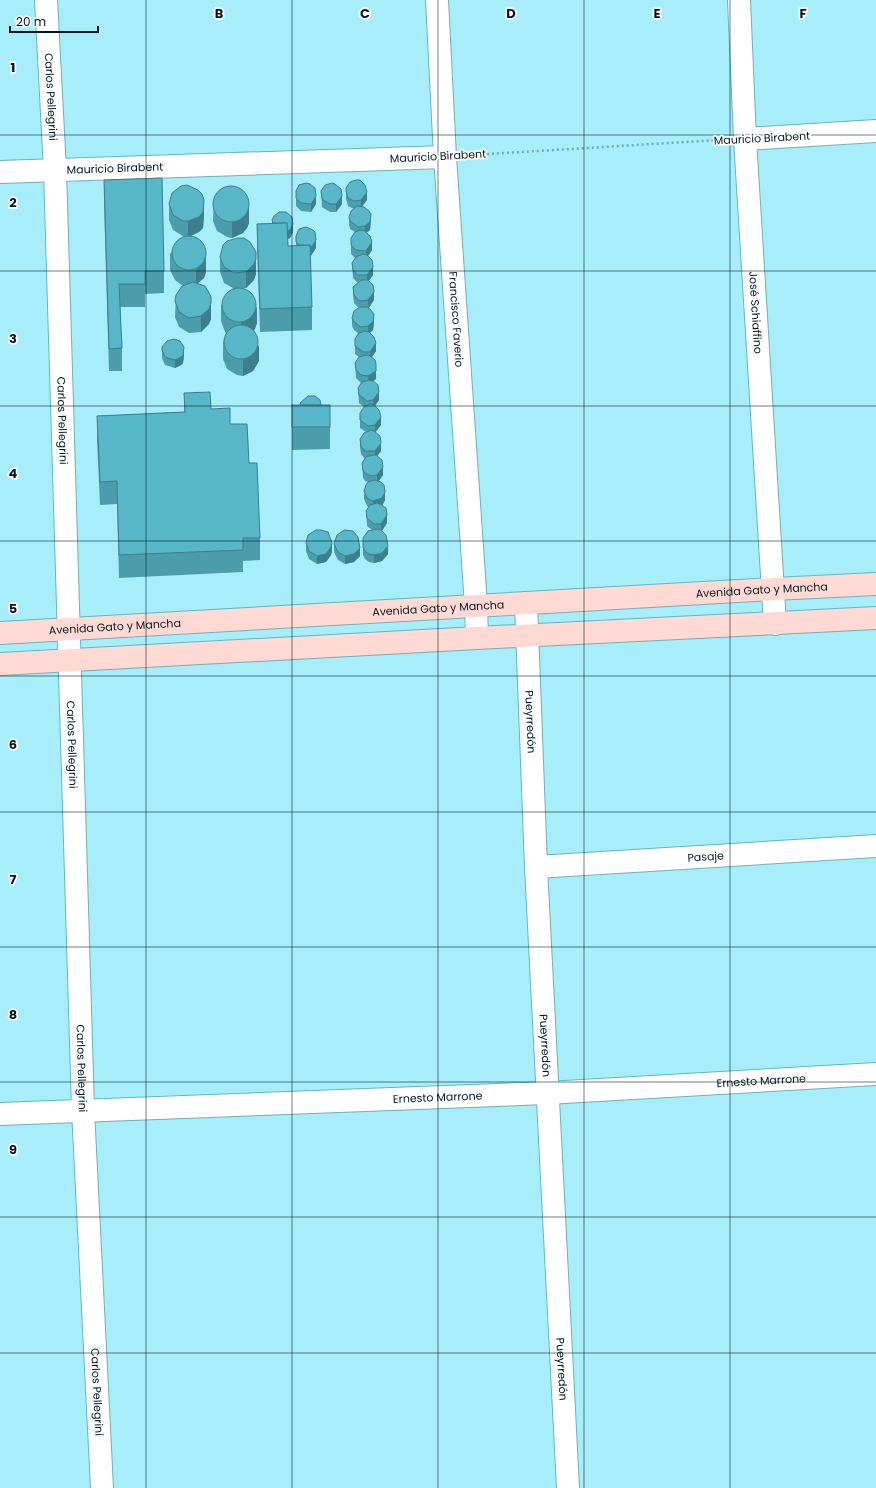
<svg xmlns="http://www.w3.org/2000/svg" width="876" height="1488" font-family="Poppins,sans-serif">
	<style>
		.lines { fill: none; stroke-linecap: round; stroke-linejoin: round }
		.street-casing { stroke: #6db2be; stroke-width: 24 }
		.secondary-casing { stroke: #6db2be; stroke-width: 24 }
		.path { stroke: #73abb5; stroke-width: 2.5; stroke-dasharray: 2 3; stroke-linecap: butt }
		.street { stroke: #fff; stroke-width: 22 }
		.secondary { stroke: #ffdad4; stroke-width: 22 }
		.wall { fill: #4b9dab }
		.shaded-wall { fill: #3d7f8b }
		.building { fill: #57b6c7; stroke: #3d7f8b }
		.grid { fill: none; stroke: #00181d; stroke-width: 1; stroke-opacity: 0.55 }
		.labels { text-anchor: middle; stroke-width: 3.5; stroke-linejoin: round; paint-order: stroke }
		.street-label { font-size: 11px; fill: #00181d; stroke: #fff }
		.grid-label { font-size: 13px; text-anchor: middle; font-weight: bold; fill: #00181d; stroke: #fff; stroke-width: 3.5; stroke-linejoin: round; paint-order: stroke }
	</style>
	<rect width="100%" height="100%" fill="#a7edfa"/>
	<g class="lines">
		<defs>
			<g id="street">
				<path id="s1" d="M 46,0 L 55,170 L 83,1110 L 102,1488"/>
				<path id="s2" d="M 437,0 L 445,157 L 476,605 L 477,638"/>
				<path id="s3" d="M 739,0 L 745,139 L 775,624"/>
				<path d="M 745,139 L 876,131"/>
				<path id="s4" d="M 0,172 L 445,157"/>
				<path id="s5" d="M 526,603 L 536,867 L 568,1488"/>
				<path id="s6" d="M 536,867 L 876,846"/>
				<path id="s7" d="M 0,1114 L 547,1093 L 876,1074"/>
			</g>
			<g id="secondary">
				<path id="s8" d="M 0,633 L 774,589 L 876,584"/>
				<path d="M 0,664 L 477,638 L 876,618"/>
			</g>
		</defs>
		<use href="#street" class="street-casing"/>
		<use href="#secondary" class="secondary-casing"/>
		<path class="path" d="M 472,155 L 718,140"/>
		<use href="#street" class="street"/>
		<use href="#secondary" class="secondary"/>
	</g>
	<g class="wall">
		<path d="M 104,180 L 164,271 L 164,293 L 145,294 L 145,307 L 120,307 L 122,348 L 122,371 L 109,371 L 104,202 Z"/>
		<path d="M 346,188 L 367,200 L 362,206 L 371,222 L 370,230 L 367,232 L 372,250 L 368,256 L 373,275 L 369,281 L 374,300 L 369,308 L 374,322 L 373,330 L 370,333 L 376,351 L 372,357 L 376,372 L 376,379 L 373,381 L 379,400 L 375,406 L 381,425 L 375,432 L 381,451 L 377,456 L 383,475 L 379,481 L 385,500 L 382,506 L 387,523 L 382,531 L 388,554 L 382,561 L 374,563 L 369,562 L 365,559 L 363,555 L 363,538 L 372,530 L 367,526 L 366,511 L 369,507 L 367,506 L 364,499 L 364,491 L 368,482 L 365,481 L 363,478 L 362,463 L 365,459 L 361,454 L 360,447 L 360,439 L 366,432 L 360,428 L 360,413 L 364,407 L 359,403 L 358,388 L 361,383 L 356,378 L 355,363 L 359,357 L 355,354 L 355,339 L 358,333 L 354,330 L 352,326 L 352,318 L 359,308 L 354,303 L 353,295 L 353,287 L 358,283 L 353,278 L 352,263 L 355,258 L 351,254 L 351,238 L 355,232 L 350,229 L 349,225 L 349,217 L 354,209 L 348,206 L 346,199 Z"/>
		<path d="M 296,191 L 316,204 L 311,212 L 301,211 L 296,206 Z"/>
		<path d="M 321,191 L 342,204 L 336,212 L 330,212 L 322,207 Z"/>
		<path d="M 214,199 L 249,223 L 247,228 L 243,233 L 232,238 L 227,237 L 217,231 L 213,221 Z"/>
		<path d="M 169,204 L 204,216 L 203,228 L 199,232 L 191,236 L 206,272 L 204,278 L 197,284 L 211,319 L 209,324 L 201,332 L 189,333 L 179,327 L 175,317 L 176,295 L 183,286 L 175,280 L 170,270 L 170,254 L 184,237 L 183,236 L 173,230 L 169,220 Z"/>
		<path d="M 272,220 L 293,232 L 290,238 L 288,239 L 288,246 L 296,246 L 296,236 L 316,248 L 310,256 L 312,307 L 312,330 L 260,332 L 257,246 L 257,224 L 272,223 Z"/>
		<path d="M 220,257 L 256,274 L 254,280 L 246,288 L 243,288 L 257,323 L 254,330 L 259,361 L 253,371 L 243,376 L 237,375 L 227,369 L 223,359 L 223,343 L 226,333 L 225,332 L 221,321 L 221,306 L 233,288 L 224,283 L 220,272 Z"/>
		<path d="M 162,347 L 184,355 L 183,363 L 181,365 L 175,368 L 165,365 L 162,358 Z"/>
		<path d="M 184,393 L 211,409 L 230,424 L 249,463 L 260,538 L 260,560 L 243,561 L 243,572 L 119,578 L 117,504 L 100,505 L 97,439 L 97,416 L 184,412 Z"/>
		<path d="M 292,405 L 330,405 L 330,449 L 292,450 Z"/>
		<path d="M 306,543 L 332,551 L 331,555 L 326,562 L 317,564 L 309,559 L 306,551 Z"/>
		<path d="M 334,544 L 360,556 L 354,562 L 345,564 L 338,560 L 334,552 Z"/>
	</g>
	<g class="shaded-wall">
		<path d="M 367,192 L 367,200 L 361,208 L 361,200 Z"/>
		<path d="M 316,196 L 316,204 L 311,212 L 311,204 Z"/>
		<path d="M 342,196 L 342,204 L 336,212 L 336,204 Z"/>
		<path d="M 204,200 L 204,216 L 203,228 L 199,232 L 188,237 L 188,221 Z"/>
		<path d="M 249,207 L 249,223 L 247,228 L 243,233 L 232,238 L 232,222 Z"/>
		<path d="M 371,214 L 370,230 L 365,234 L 365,226 Z"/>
		<path d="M 293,224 L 293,232 L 290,238 L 281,241 L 281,233 Z"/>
		<path d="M 316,240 L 316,248 L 311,256 L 311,248 Z"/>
		<path d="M 372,242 L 372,250 L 366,259 L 366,251 Z"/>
		<path d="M 206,256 L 206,272 L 204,278 L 196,285 L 196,270 Z"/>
		<path d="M 256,259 L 256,274 L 254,280 L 246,288 L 246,272 Z"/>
		<path d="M 373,267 L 373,275 L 367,283 L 367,275 Z"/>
		<path d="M 374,292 L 374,300 L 368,308 L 368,300 Z"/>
		<path d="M 211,303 L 211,319 L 209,324 L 201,332 L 201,316 Z"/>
		<path d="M 257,307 L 257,323 L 255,329 L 251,334 L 241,338 L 241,322 Z"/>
		<path d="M 374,314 L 374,322 L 373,330 L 368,334 L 368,326 Z"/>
		<path d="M 376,343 L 376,351 L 370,360 L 370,352 Z"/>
		<path d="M 259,345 L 259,361 L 253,371 L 243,376 L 243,360 Z"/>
		<path d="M 184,347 L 184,355 L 183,363 L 181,365 L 175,368 L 175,360 Z"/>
		<path d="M 376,364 L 376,379 L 368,384 L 368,376 Z"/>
		<path d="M 379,392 L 379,400 L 373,408 L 373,400 Z"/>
		<path d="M 381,417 L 381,425 L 375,433 L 375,425 Z"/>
		<path d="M 381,443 L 381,451 L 375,459 L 375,451 Z"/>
		<path d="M 383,467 L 383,475 L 377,483 L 377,475 Z"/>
		<path d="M 385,492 L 385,500 L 382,506 L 373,509 L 373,501 Z"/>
		<path d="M 387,515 L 387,523 L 381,532 L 381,524 Z"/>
		<path d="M 332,543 L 332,551 L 331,555 L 326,562 L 317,564 L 317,556 Z"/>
		<path d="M 388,546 L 388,554 L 382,561 L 374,563 L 374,555 Z"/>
		<path d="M 360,548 L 360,556 L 354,562 L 345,564 L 345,556 Z"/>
	</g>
	<g class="building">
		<path d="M 162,178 L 164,271 L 145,271 L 145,284 L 119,284 L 122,348 L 109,349 L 104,180 Z"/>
		<path d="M 356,180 L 360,180 L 365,185 L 367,192 L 361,200 L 354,201 L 348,198 L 346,191 L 346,188 L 350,182 Z"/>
		<path d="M 306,183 L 310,184 L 315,188 L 316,196 L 311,204 L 301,203 L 296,198 L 296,191 L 299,185 Z"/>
		<path d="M 332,183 L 335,184 L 341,189 L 342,196 L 336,204 L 330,204 L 322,199 L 321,191 L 325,185 Z"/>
		<path d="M 187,185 L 198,190 L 202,194 L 204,200 L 203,212 L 199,217 L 188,221 L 183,221 L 173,215 L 169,204 L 172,193 L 181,186 Z"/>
		<circle cx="231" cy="204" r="18"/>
		<path d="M 357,206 L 364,207 L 369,211 L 371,214 L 370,222 L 365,226 L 358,227 L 350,221 L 349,217 L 351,211 Z"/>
		<path d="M 279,212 L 286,212 L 292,217 L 293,224 L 290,230 L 287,231 L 287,223 L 273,223 L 272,220 L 274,216 Z"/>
		<path d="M 287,223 L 288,246 L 310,245 L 312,307 L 260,309 L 257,224 Z"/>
		<path d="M 306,227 L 313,230 L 315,232 L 316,240 L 311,248 L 310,245 L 299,245 L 296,242 L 296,236 L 299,229 Z"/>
		<path d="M 361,230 L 365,231 L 370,236 L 372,242 L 366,251 L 356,250 L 351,245 L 351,238 L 355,232 Z"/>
		<circle cx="189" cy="253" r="17"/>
		<path d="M 238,238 L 244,238 L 250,242 L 256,252 L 256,259 L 254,264 L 246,272 L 234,273 L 224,267 L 220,257 L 223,245 L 227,241 Z"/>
		<path d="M 363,254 L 367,255 L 372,260 L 373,267 L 367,275 L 358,275 L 353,270 L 352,263 L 356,257 Z"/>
		<path d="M 361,280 L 368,280 L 373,285 L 374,292 L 368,300 L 362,301 L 358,300 L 354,295 L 353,287 Z"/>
		<path d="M 193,282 L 205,286 L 208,291 L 211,297 L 211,303 L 209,309 L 201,316 L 189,318 L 179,312 L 175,301 L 176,295 L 182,286 Z"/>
		<circle cx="239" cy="305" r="17"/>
		<path d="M 360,307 L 367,307 L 370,309 L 374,314 L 373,322 L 368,326 L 361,327 L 354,322 L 352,318 L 354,311 Z"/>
		<circle cx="241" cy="342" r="17"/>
		<path d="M 365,331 L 369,332 L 374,337 L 376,343 L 370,352 L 363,352 L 355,346 L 355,339 L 359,333 Z"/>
		<path d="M 174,339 L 180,341 L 184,347 L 183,355 L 181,357 L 175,360 L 165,357 L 162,350 L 162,347 L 167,341 Z"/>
		<path d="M 366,355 L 370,356 L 375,360 L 376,364 L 376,371 L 368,376 L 361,375 L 356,370 L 355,363 L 359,357 Z"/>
		<path d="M 369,380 L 373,381 L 378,385 L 379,392 L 373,400 L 367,401 L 359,395 L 358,388 L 362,382 Z"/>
		<path d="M 210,392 L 211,409 L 230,408 L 230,424 L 247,424 L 249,463 L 257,463 L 260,538 L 243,538 L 243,550 L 119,555 L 117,481 L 100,482 L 97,416 L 185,412 L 184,393 Z"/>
		<path d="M 308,396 L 315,396 L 320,400 L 321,405 L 301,405 L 300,403 Z"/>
		<path d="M 370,404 L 374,405 L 379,410 L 381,417 L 375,425 L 368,426 L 360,420 L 360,413 L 364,407 Z"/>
		<rect x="292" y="405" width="38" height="22"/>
		<path d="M 371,430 L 374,431 L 380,436 L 381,443 L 375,451 L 365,451 L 361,446 L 360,439 L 364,433 Z"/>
		<path d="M 373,455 L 376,455 L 382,460 L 383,467 L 377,475 L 371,476 L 365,473 L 363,470 L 362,463 L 366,457 Z"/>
		<path d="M 375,480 L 381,482 L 384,485 L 385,492 L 382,498 L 373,501 L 367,498 L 364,491 L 366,485 L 368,482 Z"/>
		<path d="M 377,503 L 380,504 L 386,508 L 387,515 L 381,524 L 374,524 L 367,518 L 366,511 L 370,505 Z"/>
		<path d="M 377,529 L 381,530 L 386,535 L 388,546 L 382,553 L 374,555 L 369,554 L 365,551 L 363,547 L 363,538 L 368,531 Z"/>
		<path d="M 316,530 L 321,530 L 328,532 L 332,543 L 331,547 L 326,554 L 317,556 L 309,551 L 306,543 L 308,535 Z"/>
		<path d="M 344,530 L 353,531 L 358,537 L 360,548 L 354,554 L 345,556 L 338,552 L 334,544 L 337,535 Z"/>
	</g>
	<path class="grid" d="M 146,0 L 146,1488M 292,0 L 292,1488M 438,0 L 438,1488M 584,0 L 584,1488M 730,0 L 730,1488M 0,135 L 876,135M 0,271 L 876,271M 0,406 L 876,406M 0,541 L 876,541M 0,676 L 876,676M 0,812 L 876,812M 0,947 L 876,947M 0,1082 L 876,1082M 0,1217 L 876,1217M 0,1353 L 876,1353"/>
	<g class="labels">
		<g class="street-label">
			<text dy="4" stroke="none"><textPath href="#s1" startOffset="97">Carlos Pellegrini</textPath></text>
			<text transform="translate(762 138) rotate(-3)" y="4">Mauricio Birabent</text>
			<text transform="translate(438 156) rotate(-3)" y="4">Mauricio Birabent</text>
			<text dy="4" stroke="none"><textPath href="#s4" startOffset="115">Mauricio Birabent</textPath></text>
			<text dy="4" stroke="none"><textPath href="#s3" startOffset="313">José Schiaffino</textPath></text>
			<text dy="4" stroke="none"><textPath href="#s2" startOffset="320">Francisco Faverio</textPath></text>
			<text dy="4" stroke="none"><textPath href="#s1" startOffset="421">Carlos Pellegrini</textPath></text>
			<text dy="4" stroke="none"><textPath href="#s8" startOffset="763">Avenida Gato y Mancha</textPath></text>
			<text dy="4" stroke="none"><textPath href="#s8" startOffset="439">Avenida Gato y Mancha</textPath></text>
			<text dy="4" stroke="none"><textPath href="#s8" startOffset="115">Avenida Gato y Mancha</textPath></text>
			<text dy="4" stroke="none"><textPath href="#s5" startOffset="119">Pueyrredón</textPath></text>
			<text dy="4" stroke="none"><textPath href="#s1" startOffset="745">Carlos Pellegrini</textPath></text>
			<text dy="4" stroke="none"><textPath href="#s6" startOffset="170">Pasaje</textPath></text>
			<text dy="4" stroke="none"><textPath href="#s5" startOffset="443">Pueyrredón</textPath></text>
			<text dy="4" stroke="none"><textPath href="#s1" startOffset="1069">Carlos Pellegrini</textPath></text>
			<text dy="4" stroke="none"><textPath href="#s7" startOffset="762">Ernesto Marrone</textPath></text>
			<text dy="4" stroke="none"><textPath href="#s7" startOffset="438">Ernesto Marrone</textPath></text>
			<text dy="4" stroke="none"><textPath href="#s5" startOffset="767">Pueyrredón</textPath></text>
			<text dy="4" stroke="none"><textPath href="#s1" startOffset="1393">Carlos Pellegrini</textPath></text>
		</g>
	</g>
	<g class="grid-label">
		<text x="219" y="18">B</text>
		<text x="365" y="18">C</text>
		<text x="511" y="18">D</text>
		<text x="657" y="18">E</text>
		<text x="803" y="18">F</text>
		<text x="13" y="72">1</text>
		<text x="13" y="207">2</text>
		<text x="13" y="343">3</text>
		<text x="13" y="478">4</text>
		<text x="13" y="613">5</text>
		<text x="13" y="749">6</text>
		<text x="13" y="884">7</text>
		<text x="13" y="1019">8</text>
		<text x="13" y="1154">9</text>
	</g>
	<path d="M10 26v6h88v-6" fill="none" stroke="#00181d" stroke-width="2"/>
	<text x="16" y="26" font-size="12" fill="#00181d" stroke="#ffffff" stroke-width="3" paint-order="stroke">20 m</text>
</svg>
